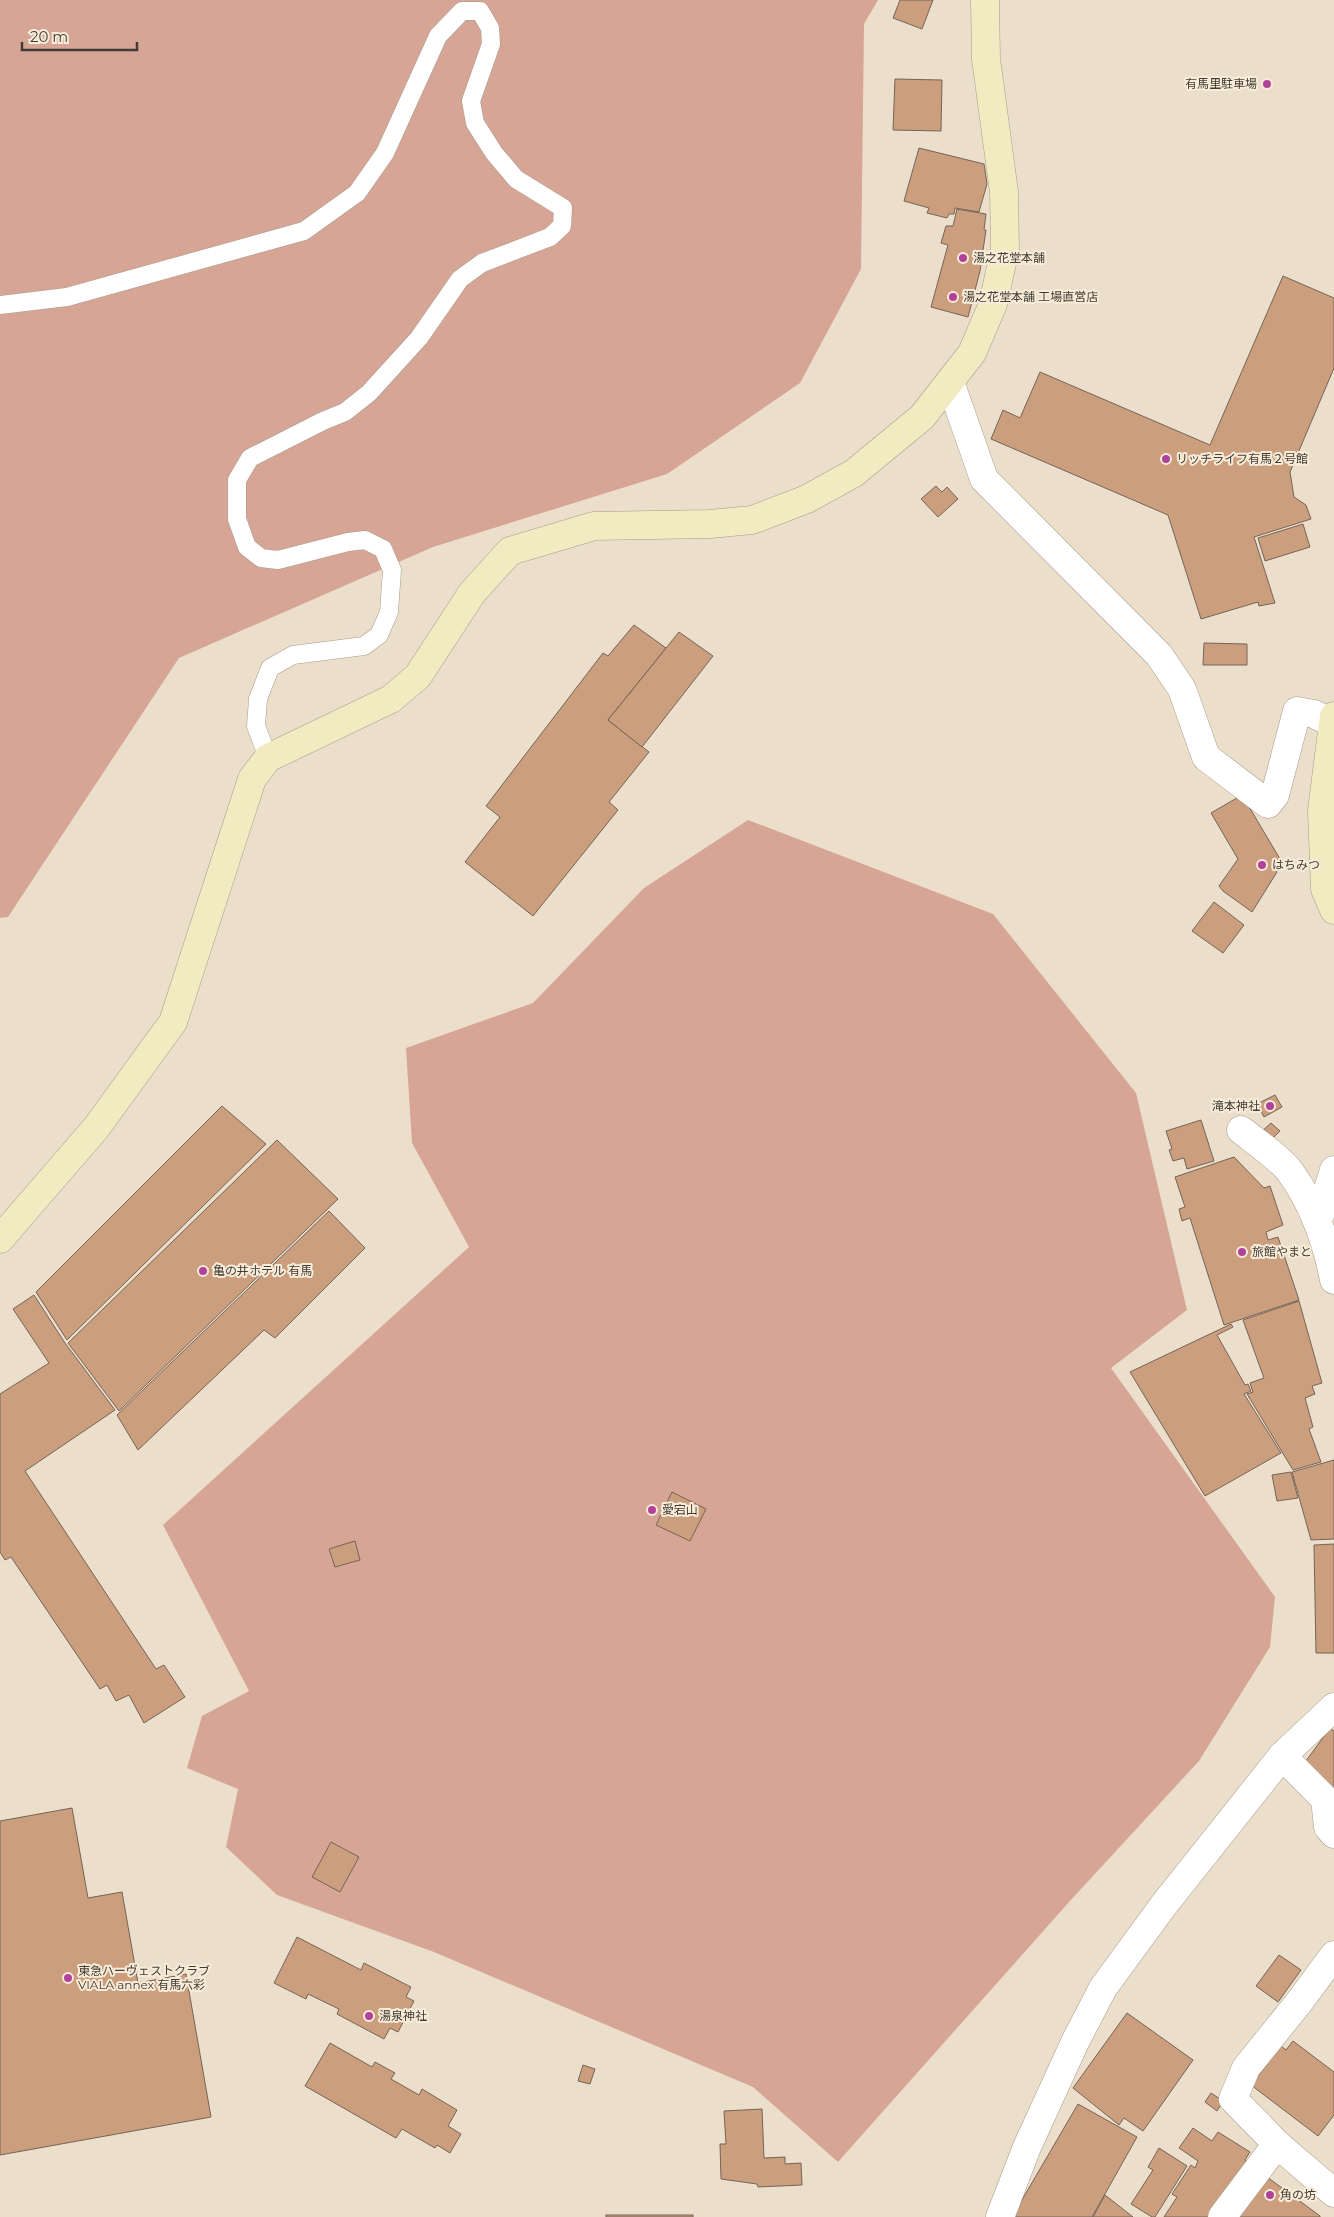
<svg xmlns="http://www.w3.org/2000/svg" width="1334" height="2217" font-family="Montserrat,'Noto Sans JP',sans-serif">
	<style>
		.green { fill: #d6a596 }
		.building { fill: #cb9e7d; stroke: #756457 }
		.lines { fill: none; stroke-linecap: round; stroke-linejoin: round }
		.lane-casing { stroke: #a69b89; stroke-width: 19 }
		.street-casing { stroke: #a69b89; stroke-width: 29 }
		.secondary-casing { stroke: #a69b89; stroke-width: 29 }
		.lane { stroke: #fff; stroke-width: 18 }
		.street { stroke: #fff; stroke-width: 28 }
		.secondary { stroke: #f2ebc2; stroke-width: 28 }
		.poi-dot { fill: #b2419c; stroke: #f8ecd8; stroke-width: 2 }
		.labels { text-anchor: middle; stroke-width: 4; stroke-linejoin: round; paint-order: stroke }
		.poi-label { font-size: 12px; fill: #413c34; stroke: #f8ecd8; text-anchor: start }
	</style>
	<rect width="100%" height="100%" fill="#ebdfcb"/>
	<g class="green">
		<path d="M 0,0 L 878,0 L 864,24 L 861,269 L 800,383 L 667,474 L 433,547 L 179,658 L 8,917 L 0,918 Z"/>
		<path d="M 748,820 L 993,914 L 1136,1093 L 1187,1310 L 1111,1368 L 1275,1597 L 1270,1647 L 1199,1761 L 1069,1902 L 838,2162 L 753,2087 L 434,1952 L 277,1895 L 226,1847 L 238,1789 L 187,1768 L 202,1716 L 249,1691 L 163,1525 L 469,1247 L 412,1143 L 406,1048 L 533,1003 L 644,888 Z"/>
	</g>
	<g class="building">
		<path d="M 900,0 L 933,0 L 922,29 L 893,18 Z"/>
		<path d="M 895,79 L 942,80 L 941,131 L 893,130 Z"/>
		<path d="M 919,148 L 984,164 L 987,184 L 979,212 L 955,208 L 954,214 L 949,214 L 947,218 L 927,213 L 929,208 L 904,201 Z"/>
		<path d="M 957,209 L 986,214 L 984,230 L 986,230 L 980,271 L 968,317 L 931,307 L 948,245 L 941,243 L 946,226 L 953,226 Z"/>
		<path d="M 1283,276 L 1334,298 L 1334,368 L 1290,472 L 1294,497 L 1306,505 L 1311,519 L 1254,537 L 1275,603 L 1259,606 L 1258,602 L 1201,619 L 1168,515 L 991,439 L 1003,410 L 1020,418 L 1040,372 L 1210,445 Z"/>
		<path d="M 936,486 L 942,492 L 947,487 L 958,499 L 938,517 L 921,499 Z"/>
		<path d="M 1303,524 L 1310,547 L 1265,561 L 1258,538 Z"/>
		<path d="M 634,625 L 666,648 L 608,720 L 649,752 L 609,802 L 618,810 L 533,916 L 465,862 L 500,817 L 486,806 L 603,653 L 608,656 Z"/>
		<path d="M 679,632 L 713,656 L 642,747 L 608,720 Z"/>
		<path d="M 1204,643 L 1247,644 L 1247,665 L 1203,665 Z"/>
		<path d="M 1242,795 L 1280,859 L 1272,864 L 1277,872 L 1252,912 L 1223,891 L 1219,886 L 1238,859 L 1211,813 Z"/>
		<path d="M 1214,902 L 1244,925 L 1223,953 L 1192,931 Z"/>
		<path d="M 1275,1095 L 1282,1107 L 1264,1117 L 1257,1104 Z"/>
		<path d="M 222,1106 L 266,1144 L 67,1340 L 36,1292 Z"/>
		<path d="M 1201,1120 L 1214,1161 L 1187,1169 L 1184,1158 L 1173,1161 L 1169,1150 L 1172,1149 L 1166,1131 Z"/>
		<path d="M 1271,1123 L 1280,1131 L 1269,1142 L 1259,1134 Z"/>
		<path d="M 277,1140 L 338,1199 L 119,1411 L 68,1343 Z"/>
		<path d="M 1234,1157 L 1264,1188 L 1270,1186 L 1283,1225 L 1266,1232 L 1268,1240 L 1278,1237 L 1299,1300 L 1224,1325 L 1190,1218 L 1182,1221 L 1179,1209 L 1185,1207 L 1175,1177 Z"/>
		<path d="M 329,1211 L 365,1248 L 275,1338 L 264,1330 L 138,1450 L 117,1415 Z"/>
		<path d="M 34,1295 L 65,1343 L 115,1410 L 25,1471 L 156,1669 L 164,1665 L 185,1697 L 144,1723 L 129,1695 L 116,1701 L 107,1685 L 100,1689 L 11,1557 L 5,1560 L 0,1552 L 0,1394 L 49,1363 L 13,1309 Z"/>
		<path d="M 1299,1301 L 1322,1383 L 1312,1386 L 1315,1394 L 1305,1398 L 1313,1427 L 1309,1429 L 1321,1462 L 1293,1470 L 1247,1394 L 1253,1392 L 1250,1383 L 1264,1378 L 1243,1320 Z"/>
		<path d="M 1231,1324 L 1233,1327 L 1217,1335 L 1245,1385 L 1248,1384 L 1251,1391 L 1244,1394 L 1281,1453 L 1205,1496 L 1130,1372 Z"/>
		<path d="M 1334,1460 L 1334,1539 L 1311,1540 L 1292,1472 Z"/>
		<path d="M 1291,1472 L 1298,1498 L 1277,1501 L 1272,1475 Z"/>
		<path d="M 672,1492 L 706,1509 L 690,1541 L 656,1525 Z"/>
		<path d="M 355,1541 L 360,1560 L 335,1567 L 329,1549 Z"/>
		<path d="M 1334,1544 L 1334,1653 L 1316,1653 L 1314,1545 Z"/>
		<path d="M 1330,1728 L 1334,1731 L 1334,1815 L 1303,1765 Z"/>
		<path d="M 72,1808 L 88,1898 L 122,1892 L 138,1983 L 186,1974 L 211,2117 L 0,2155 L 0,1821 Z"/>
		<path d="M 331,1842 L 359,1857 L 340,1892 L 312,1877 Z"/>
		<path d="M 297,1937 L 361,1970 L 364,1963 L 411,1987 L 406,1997 L 414,2001 L 398,2032 L 390,2028 L 384,2039 L 337,2014 L 339,2009 L 308,1994 L 306,1999 L 274,1983 Z"/>
		<path d="M 1279,1955 L 1301,1970 L 1278,2002 L 1256,1986 Z"/>
		<path d="M 1127,2013 L 1193,2060 L 1143,2131 L 1124,2118 L 1119,2125 L 1073,2088 Z"/>
		<path d="M 1293,2041 L 1334,2072 L 1334,2115 L 1318,2136 L 1251,2085 L 1281,2046 L 1286,2050 Z"/>
		<path d="M 330,2043 L 372,2067 L 375,2062 L 395,2073 L 391,2079 L 419,2095 L 422,2089 L 457,2110 L 448,2126 L 461,2134 L 450,2153 L 437,2145 L 435,2148 L 402,2129 L 396,2138 L 305,2086 Z"/>
		<path d="M 583,2065 L 595,2069 L 590,2084 L 578,2081 Z"/>
		<path d="M 1211,2093 L 1223,2101 L 1217,2111 L 1205,2102 Z"/>
		<path d="M 1078,2104 L 1137,2137 L 1092,2217 L 1012,2217 Z"/>
		<path d="M 762,2109 L 764,2158 L 785,2157 L 785,2164 L 801,2163 L 802,2185 L 758,2187 L 757,2184 L 721,2179 L 720,2144 L 726,2144 L 724,2111 Z"/>
		<path d="M 1193,2128 L 1212,2141 L 1218,2132 L 1250,2152 L 1245,2160 L 1247,2162 L 1210,2217 L 1164,2217 L 1177,2197 L 1172,2194 L 1191,2165 L 1195,2168 L 1198,2161 L 1179,2148 Z"/>
		<path d="M 1159,2148 L 1187,2166 L 1155,2217 L 1152,2217 L 1131,2204 L 1153,2170 L 1148,2167 Z"/>
		<path d="M 1263,2174 L 1320,2216 L 1320,2217 L 1230,2217 Z"/>
		<path d="M 1105,2195 L 1133,2217 L 1093,2217 Z"/>
		<rect x="606" y="2215" width="87" height="2"/>
	</g>
	<g class="lines">
		<defs>
			<path id="lane" d="M 0,305 L 67,297 L 304,231 L 357,193 L 385,153 L 438,36 L 462,11 L 480,11 L 490,28 L 491,44 L 471,101 L 475,123 L 494,153 L 516,179 L 563,208 L 562,226 L 550,237 L 482,263 L 460,279 L 419,338 L 369,393 L 345,412 L 323,421 L 250,458 L 237,480 L 237,519 L 247,547 L 261,558 L 278,560 L 348,542 L 365,540 L 383,549 L 392,570 L 389,612 L 379,635 L 364,646 L 293,655 L 270,668 L 258,699 L 256,726 L 268,758"/>
			<g id="street">
				<path d="M 950,382 L 984,479 L 1159,655 L 1182,689 L 1206,757 L 1268,804 L 1275,795 L 1297,711 L 1314,714 L 1332,723"/>
				<path d="M 1241,1130 C 1255,1141 1282,1160 1291,1173 C 1313,1204 1327,1243 1334,1280"/>
				<path d="M 1316,1219 L 1320,1215 L 1334,1170"/>
				<path d="M 1282,1756 L 1325,1799 L 1328,1827 L 1334,1834"/>
				<path d="M 1334,1955 L 1300,2001 L 1246,2068 L 1233,2099 L 1277,2144 L 1334,2193"/>
				<path d="M 1000,2217 L 1027,2147 L 1075,2042 L 1103,1988 L 1163,1906 L 1282,1756 L 1334,1707"/>
				<path d="M 1222,2217 L 1277,2144"/>
			</g>
			<g id="secondary">
				<path d="M 1334,716 L 1322,810 L 1325,889 L 1334,910"/>
				<path d="M 0,1239 L 96,1128 L 173,1022 L 252,779 L 268,758 L 391,699 L 418,676 L 472,593 L 510,551 L 594,526 L 710,524 L 752,520 L 807,499 L 854,473 L 922,417 L 972,353 L 993,304 L 1005,249 L 1004,192 L 986,59 L 985,0"/>
			</g>
		</defs>
		<use href="#lane" class="lane-casing"/>
		<use href="#street" class="street-casing"/>
		<use href="#secondary" class="secondary-casing"/>
		<use href="#lane" class="lane"/>
		<use href="#street" class="street"/>
		<use href="#secondary" class="secondary"/>
	</g>
	<g class="poi-dot">
		<circle cx="1267" cy="84" r="5"/>
		<circle cx="963" cy="258" r="5"/>
		<circle cx="953" cy="297" r="5"/>
		<circle cx="1166" cy="459" r="5"/>
		<circle cx="1262" cy="865" r="5"/>
		<circle cx="1270" cy="1106" r="5"/>
		<circle cx="1242" cy="1252" r="5"/>
		<circle cx="203" cy="1271" r="5"/>
		<circle cx="652" cy="1510" r="5"/>
		<circle cx="68" cy="1978" r="5"/>
		<circle cx="369" cy="2016" r="5"/>
		<circle cx="1270" cy="2195" r="5"/>
	</g>
	<g class="labels">
		<g class="poi-label">
			<text x="1257" y="88" text-anchor="end">有馬里駐車場</text>
			<text x="973" y="262">湯之花堂本舗</text>
			<text x="963" y="301">湯之花堂本舗 工場直営店</text>
			<text x="1176" y="463">リッチライフ有馬２号館</text>
			<text x="1272" y="869">はちみつ</text>
			<text x="1260" y="1110" text-anchor="end">滝本神社</text>
			<text x="1252" y="1256">旅館やまと</text>
			<text x="213" y="1275">亀の井ホテル 有馬</text>
			<text x="662" y="1514">愛宕山</text>
			<text x="78" y="1975">東急ハーヴェストクラブ<tspan x="78" dy="14">VIALA annex 有馬六彩</tspan></text>
			<text x="379" y="2020">湯泉神社</text>
			<text x="1280" y="2199">角の坊</text>
		</g>
	</g>
	<path d="M22 42v8h115v-8" fill="none" stroke="#413c34" stroke-width="2.5"/>
	<text x="30" y="42" font-size="15" fill="#413c34" stroke="#f8ecd8" stroke-width="4" paint-order="stroke">20 m</text>
</svg>
